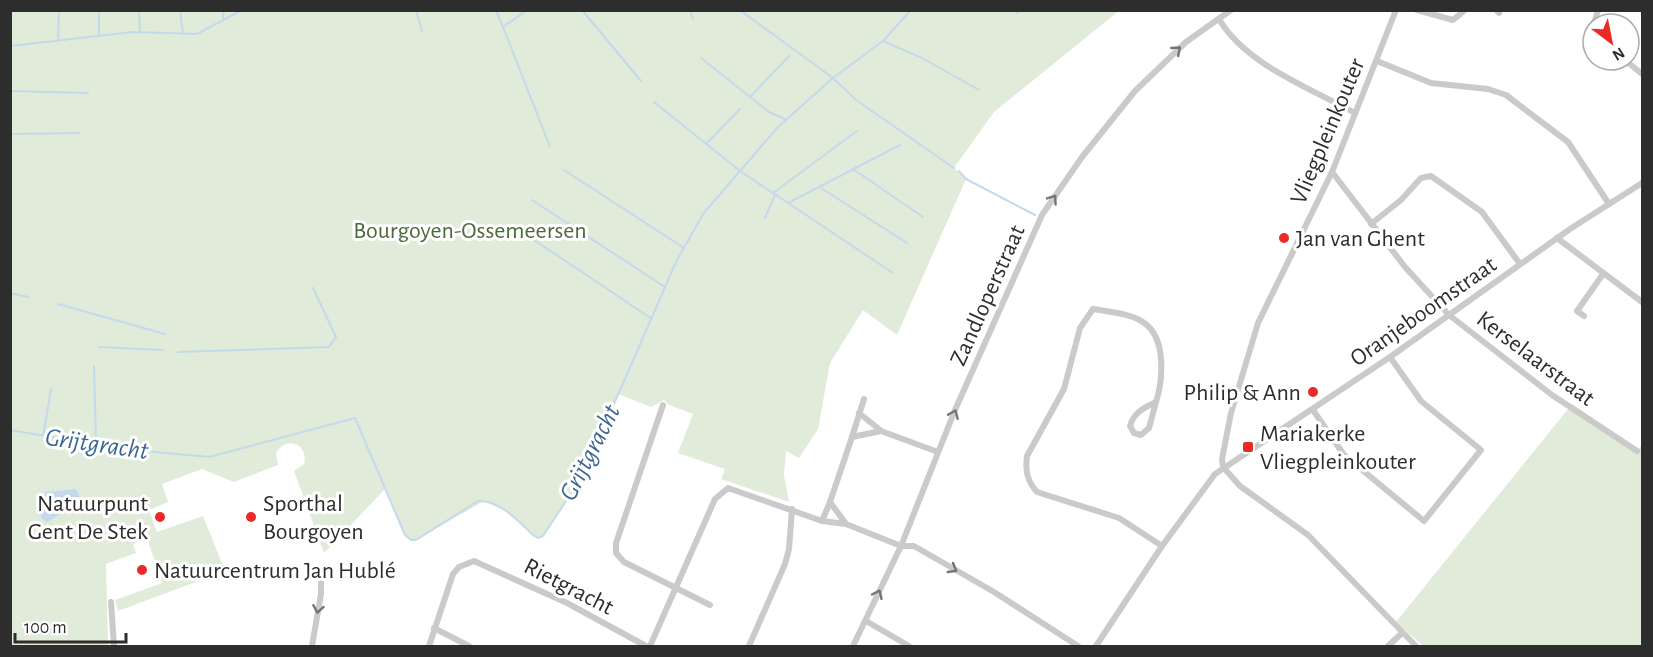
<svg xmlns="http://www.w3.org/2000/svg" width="1653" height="657" font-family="'Alegreya Sans',sans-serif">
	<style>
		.green { fill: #e1ebd9 }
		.water { fill: #c4d9ec }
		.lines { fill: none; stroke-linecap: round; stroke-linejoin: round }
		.stream { stroke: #c4d9ec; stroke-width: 2 }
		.street { stroke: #cacaca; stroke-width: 6 }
		.oneway { stroke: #747474 }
		.poi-dot { fill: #eb2a28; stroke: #fff; stroke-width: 2 }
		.labels { text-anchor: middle; stroke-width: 6; stroke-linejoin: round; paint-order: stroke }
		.street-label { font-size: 24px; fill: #2d2d2d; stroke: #fff }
		.park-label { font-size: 24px; fill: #4b6939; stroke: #fff }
		.poi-label { font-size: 24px; fill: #2d2d2d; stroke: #fff; text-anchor: start }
		.water-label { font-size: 26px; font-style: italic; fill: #396791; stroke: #fff }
	</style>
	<rect width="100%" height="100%" fill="#fff"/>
	<g class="green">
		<path d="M 1120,10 L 994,112 L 954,168 L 966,179 L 897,335 L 863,310 L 830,363 L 818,429 L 799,458 L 786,451 L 784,475 L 789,502 L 721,479 L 725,469 L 678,453 L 693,414 L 669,405 L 664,400 L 651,407 L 618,394 L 582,477 L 543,536 L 538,538 L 533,535 L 505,511 L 484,501 L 416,540 L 411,540 L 405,535 L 386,488 L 324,553 L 294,471 L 304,464 C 309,444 286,435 276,453 L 278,465 L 234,482 L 202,469 L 162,484 L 168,502 L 149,510 L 157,532 L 203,516 L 225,571 L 118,611 L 115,600 L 162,583 L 147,538 L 133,544 L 136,553 L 106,564 L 108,646 L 11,646 L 10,11 Z"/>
		<path d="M 1572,404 L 1639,449 L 1642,444 L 1642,646 L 1423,646 L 1396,622 Z"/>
	</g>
	<path class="water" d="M 76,489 L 82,501 L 47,522 L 42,519 L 40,513 L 45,492 Z"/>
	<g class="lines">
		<g class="stream">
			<path d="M 99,10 L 99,35"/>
			<path d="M 139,10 L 140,32"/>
			<path d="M 180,10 L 183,34"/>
			<path d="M 223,10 L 223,20"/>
			<path d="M 416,10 L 422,31"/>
			<path d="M 496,10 L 503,27 L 527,10"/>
			<path d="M 582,10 L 641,81"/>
			<path d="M 690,10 L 693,19"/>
			<path d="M 1012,10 L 1018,13"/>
			<path d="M 741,11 L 833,78 L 856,100 L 954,168"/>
			<path d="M 503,27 L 550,147"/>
			<path d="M 58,41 L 59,10"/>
			<path d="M 883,41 L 920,57 L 979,90"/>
			<path d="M 10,46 L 133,32 L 197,34 L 242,10"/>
			<path d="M 701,58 L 769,112 L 785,119"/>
			<path d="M 10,91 L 88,93"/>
			<path d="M 750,97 L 789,56"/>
			<path d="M 654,102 L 740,171 L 893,273"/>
			<path d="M 10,134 L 79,133"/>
			<path d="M 707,143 L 740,109"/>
			<path d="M 853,169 L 923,217"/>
			<path d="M 564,170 L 684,248"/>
			<path d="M 959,171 L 966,179 L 1035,215"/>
			<path d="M 821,188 L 907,243"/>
			<path d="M 773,193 L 857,131"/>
			<path d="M 532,200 L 665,287"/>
			<path d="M 788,203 L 900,145"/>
			<path d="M 765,218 L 775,195"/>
			<path d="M 510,224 L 652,319"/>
			<path d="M 10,293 L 28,297"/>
			<path d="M 58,304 L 165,334"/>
			<path d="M 99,347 L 163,350"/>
			<path d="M 178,352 L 329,347 L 336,337 L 313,288"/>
			<path d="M 94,366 L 96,443"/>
			<path d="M 10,430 L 123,449 L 209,457 L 355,418 L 405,535 L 411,540 L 416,540 L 478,501 C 499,499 519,522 533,535 L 538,538 L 543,536 L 582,477 L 676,262 L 703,214 L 777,128 L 833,78 L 883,41 L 911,10"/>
			<path d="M 43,437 L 51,389"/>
		</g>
		<g class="street">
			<path d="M 1396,10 L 1332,172 L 1258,323 L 1231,413 L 1222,459 L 1223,467 L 1240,486 L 1308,535 L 1416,646"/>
			<path d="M 1417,10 L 1453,20 L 1465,10"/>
			<path d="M 1496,10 L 1499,13"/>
			<path d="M 1219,19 C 1245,64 1310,88 1355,113"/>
			<path d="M 1593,27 L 1598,10"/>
			<path d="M 1625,60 L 1642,74"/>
			<path d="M 1377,61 L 1431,83 L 1488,89 L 1506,95 L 1568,142 L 1609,204"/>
			<path d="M 1332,172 L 1405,267 L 1449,315 L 1552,395 L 1637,451"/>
			<path d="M 1371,224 L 1401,200 L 1421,178 L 1431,176 L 1482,212 L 1520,264"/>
			<path d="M 1557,238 L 1642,302"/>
			<path d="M 1584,316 L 1577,311 L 1603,274"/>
			<path d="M 1156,402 L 1149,428 L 1141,435 L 1134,433 L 1130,426 C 1134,412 1144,408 1156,402 C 1161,387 1162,374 1161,359 C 1158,316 1130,315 1093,309 L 1080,328 L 1064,389 L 1027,456 C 1025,470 1027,481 1037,492 L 1119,518 L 1162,546"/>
			<path d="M 663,405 L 616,543 L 616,553 L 624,562 L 710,605"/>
			<path d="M 1313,410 L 1344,455 L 1424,521 L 1481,450 L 1421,401 L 1390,357"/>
			<path d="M 859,413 L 880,430"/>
			<path d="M 852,437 L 864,399"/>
			<path d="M 822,521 L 830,502"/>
			<path d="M 846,524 L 830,502 L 852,437 L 881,431 L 938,452"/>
			<path d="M 111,602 L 114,646"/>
			<path d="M 866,621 L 909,646"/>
			<path d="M 434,628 L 469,646"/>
			<path d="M 312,646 L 321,594 L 321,571"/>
			<path d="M 429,646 L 453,574 L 459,567 L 474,561 L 567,603 L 646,646"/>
			<path d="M 650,646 L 715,499 L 728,488 L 822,521 L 846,524 L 901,546 L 914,546 L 994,592 L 1078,646"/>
			<path d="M 749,646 L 785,564 L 789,549 L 792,509"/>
			<path d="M 853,646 L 901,546 L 955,410 L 1042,215 L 1082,157 L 1135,91 L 1186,42 L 1231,10"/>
			<path d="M 1096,646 L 1162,546 L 1215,474 L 1390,357 L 1570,229 L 1642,183"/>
			<path d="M 1388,646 L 1401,634"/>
		</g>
	</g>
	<defs><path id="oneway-chevron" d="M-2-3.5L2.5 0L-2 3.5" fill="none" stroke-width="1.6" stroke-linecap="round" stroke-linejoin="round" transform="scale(1.5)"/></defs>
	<g class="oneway">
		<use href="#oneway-chevron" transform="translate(1177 50) rotate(-41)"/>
		<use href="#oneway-chevron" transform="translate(1053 199) rotate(-55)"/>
		<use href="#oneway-chevron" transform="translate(954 414) rotate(-67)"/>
		<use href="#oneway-chevron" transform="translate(953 569) rotate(30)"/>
		<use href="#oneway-chevron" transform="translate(878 594) rotate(-65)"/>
		<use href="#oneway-chevron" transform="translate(318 609) rotate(100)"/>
	</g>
	<g class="poi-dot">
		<circle cx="1284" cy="238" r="6"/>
		<circle cx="1313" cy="392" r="6"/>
		<rect x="1242" y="441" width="12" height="12" rx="3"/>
		<circle cx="160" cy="517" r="6"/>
		<circle cx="251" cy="517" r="6"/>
		<circle cx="142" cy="570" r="6"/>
	</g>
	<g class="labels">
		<g class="street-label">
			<text transform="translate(1327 131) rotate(-67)" y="8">Vliegpleinkouter</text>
			<text transform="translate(987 295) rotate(-66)" y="8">Zandloperstraat</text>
			<text transform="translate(1423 311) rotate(-35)" y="8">Oranjeboomstraat</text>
			<text transform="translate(1536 358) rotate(37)" y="8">Kerselaarstraat</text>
			<text transform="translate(569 586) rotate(27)" y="8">Rietgracht</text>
		</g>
		<g class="park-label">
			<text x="470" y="238">Bourgoyen-Ossemeersen</text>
		</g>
		<g class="poi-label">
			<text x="1296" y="246">Jan van Ghent</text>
			<text x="1301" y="400" text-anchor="end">Philip &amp; Ann</text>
			<text x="1260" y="441">Mariakerke<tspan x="1260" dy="28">Vliegpleinkouter</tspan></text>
			<text x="148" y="511" text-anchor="end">Natuurpunt<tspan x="148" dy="28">Gent De Stek</tspan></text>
			<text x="263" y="511">Sporthal<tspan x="263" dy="28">Bourgoyen</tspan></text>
			<text x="154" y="578">Natuurcentrum Jan Hublé</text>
		</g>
		<g class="water-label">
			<text transform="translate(97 443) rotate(8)" y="9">Grijtgracht</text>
			<text transform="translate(589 452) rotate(-63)" y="9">Grijtgracht</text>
		</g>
	</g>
	<rect width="1653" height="657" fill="none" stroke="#2d2d2d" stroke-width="24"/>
	<g transform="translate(1611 42) rotate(148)"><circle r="28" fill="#ffffff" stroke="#ababab" stroke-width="1.5"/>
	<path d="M0-4.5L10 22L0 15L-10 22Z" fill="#eb2a28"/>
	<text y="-9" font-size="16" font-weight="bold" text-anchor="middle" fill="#2d2d2d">N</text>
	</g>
	<path d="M15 633v9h111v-9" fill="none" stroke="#2d2d2d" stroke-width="3"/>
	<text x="24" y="633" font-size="18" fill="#2d2d2d" stroke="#ffffff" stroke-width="4.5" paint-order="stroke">100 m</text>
</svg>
